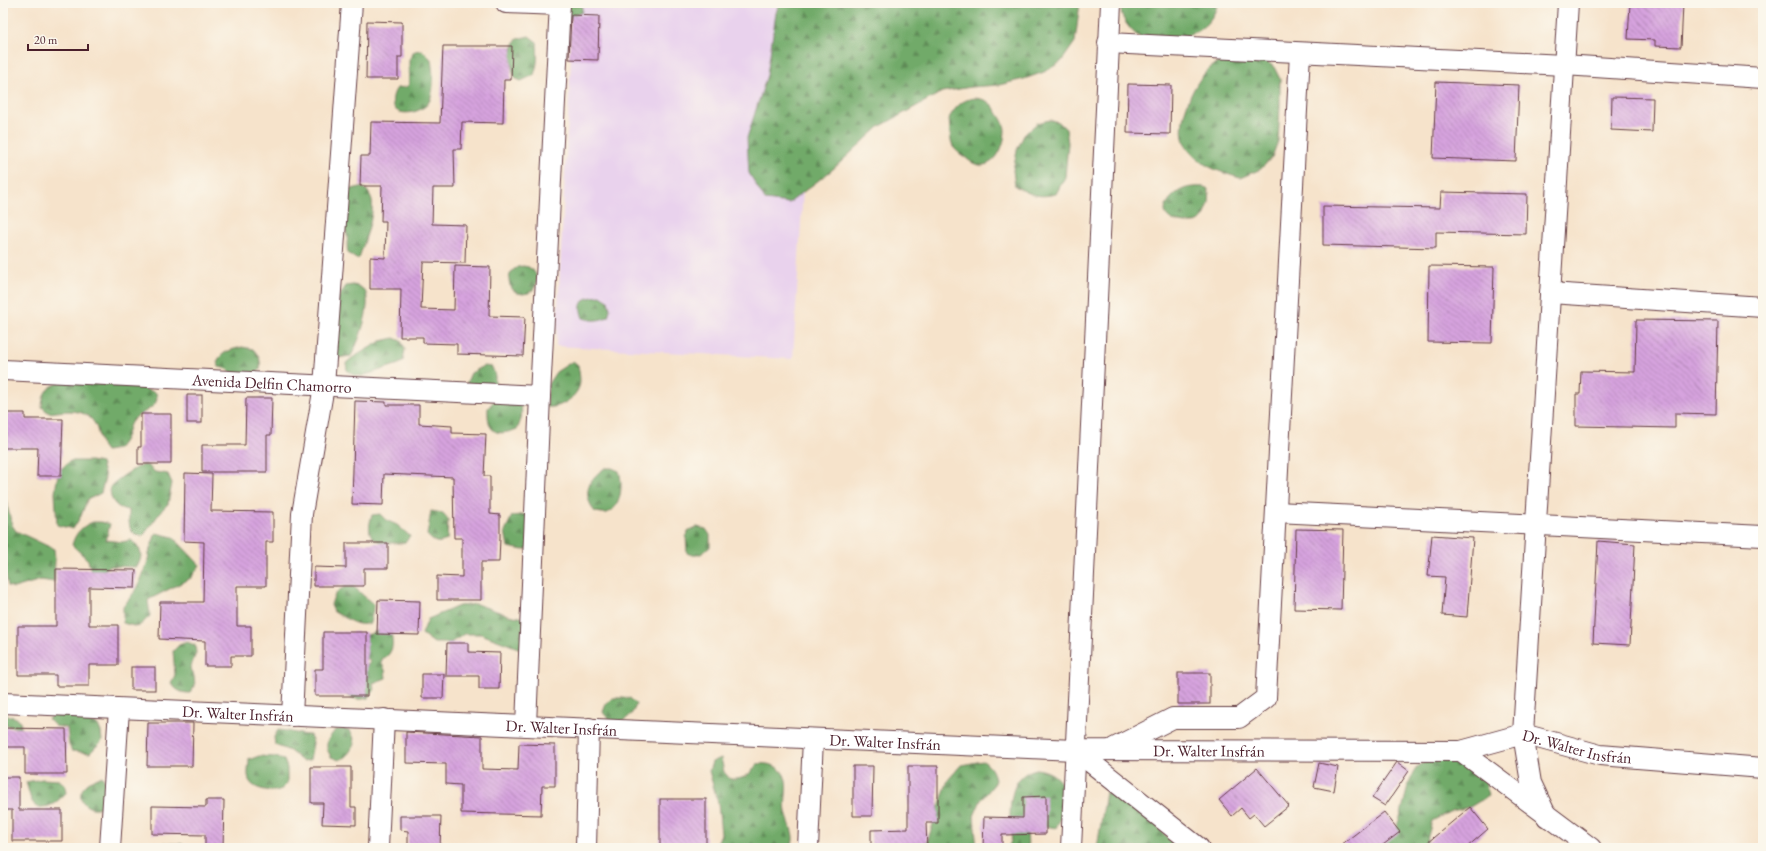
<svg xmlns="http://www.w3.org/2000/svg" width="1766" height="851" font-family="'EB Garamond',serif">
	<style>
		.built { fill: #e9d2ed }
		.forest { fill: url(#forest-firs); stroke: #5e644a }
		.building { fill: url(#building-back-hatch) }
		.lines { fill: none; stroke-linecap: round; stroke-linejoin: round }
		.street-casing { stroke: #643c43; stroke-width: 22 }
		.street { stroke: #fff; stroke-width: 20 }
		.labels { text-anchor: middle; stroke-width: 3; stroke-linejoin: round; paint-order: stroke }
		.street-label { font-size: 16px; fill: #4a1f2b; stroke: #fbf7ec }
	</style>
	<defs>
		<pattern id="forest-firs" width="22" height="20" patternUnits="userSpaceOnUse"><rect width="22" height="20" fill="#71aa69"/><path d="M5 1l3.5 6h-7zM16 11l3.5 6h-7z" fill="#5f8a57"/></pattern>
		<pattern id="building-back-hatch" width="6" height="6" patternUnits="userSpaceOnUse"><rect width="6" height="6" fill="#d6a3de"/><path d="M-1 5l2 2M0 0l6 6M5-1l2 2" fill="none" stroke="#b084b4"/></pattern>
	</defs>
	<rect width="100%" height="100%" fill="#fbf7ec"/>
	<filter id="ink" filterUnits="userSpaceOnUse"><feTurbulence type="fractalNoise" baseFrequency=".025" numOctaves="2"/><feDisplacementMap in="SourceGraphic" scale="8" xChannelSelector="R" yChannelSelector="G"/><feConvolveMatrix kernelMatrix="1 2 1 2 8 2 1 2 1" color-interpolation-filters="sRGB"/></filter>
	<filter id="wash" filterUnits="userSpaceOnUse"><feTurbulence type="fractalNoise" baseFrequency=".012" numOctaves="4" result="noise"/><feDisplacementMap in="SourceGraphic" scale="16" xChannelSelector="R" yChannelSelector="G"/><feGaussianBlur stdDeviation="0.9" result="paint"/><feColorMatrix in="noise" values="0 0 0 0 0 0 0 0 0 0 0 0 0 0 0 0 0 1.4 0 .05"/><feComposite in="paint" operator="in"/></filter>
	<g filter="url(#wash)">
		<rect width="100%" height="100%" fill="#f6e3cb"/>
		<path class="built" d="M 574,3 L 814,3 L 793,359 L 556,346 Z"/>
		<g class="forest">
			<path d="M 549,3 L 582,3 L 582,12 L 566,19 Z"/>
			<path d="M 779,3 L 1080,3 L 1075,42 L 1061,62 L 1044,72 L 1024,79 L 999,85 L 971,87 L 942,92 L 879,127 L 832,170 L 789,203 L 765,200 L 749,173 L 747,138 L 767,75 L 776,13 Z"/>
			<path d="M 1121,3 L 1218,3 C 1211,29 1189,39 1163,40 C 1159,41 1152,42 1148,41 C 1138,39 1125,25 1122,15 C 1121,12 1121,7 1121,3 Z"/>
			<path d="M 529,36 L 537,42 C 538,54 538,64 534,75 L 521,81 L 515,78 C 510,65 509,50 517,39 Z"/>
			<path d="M 418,50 L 423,51 L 431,59 C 433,73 435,87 430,100 C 426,110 409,115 400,112 C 389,109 392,94 397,88 L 406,87 L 409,84 L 409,60 L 413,52 Z"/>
			<path d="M 1247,57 L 1265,60 L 1274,67 L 1280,79 L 1280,106 L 1278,141 L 1272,157 L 1261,169 L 1240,178 C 1220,172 1197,165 1186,146 C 1174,125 1193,82 1210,68 C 1220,60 1235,58 1247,57 Z"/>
			<path d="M 974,98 C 987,99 992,103 998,114 C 1001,118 1005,125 1005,130 C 1005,152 988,178 966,158 C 962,155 957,152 954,148 C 949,140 950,127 949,118 C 956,107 961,100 974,98 Z"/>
			<path d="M 1050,120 L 1059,122 L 1066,129 L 1068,143 L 1065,177 L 1056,194 C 1038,198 1031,195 1015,186 L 1013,170 L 1017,150 L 1024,135 L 1037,123 Z"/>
			<path d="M 360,187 L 366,189 C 368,192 371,196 372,200 C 375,214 364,243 359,258 L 356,259 L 348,253 C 345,240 352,233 339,224 L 348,190 Z"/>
			<path d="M 1203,187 L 1207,188 C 1210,193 1210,201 1208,206 C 1206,212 1204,219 1198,222 C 1196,223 1191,223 1189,223 C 1172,223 1156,215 1171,198 C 1180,188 1190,186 1203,187 Z"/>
			<circle cx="523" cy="280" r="14"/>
			<path d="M 353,285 C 357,286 361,287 364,290 C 374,301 358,345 351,356 L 337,358 L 334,354 L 338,298 L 346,286 Z"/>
			<path d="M 601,296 L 608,301 L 610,309 L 608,317 C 598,321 592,321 583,318 C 576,300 586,297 601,296 Z"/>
			<path d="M 394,338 L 401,341 L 405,349 L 403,361 L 399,364 L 362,376 L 353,375 L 347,370 L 346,363 L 352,358 L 381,341 Z"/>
			<path d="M 242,347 L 253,349 C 259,356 261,359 260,369 L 254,374 L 232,373 L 228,369 L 219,367 L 217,362 C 222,351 231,350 242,347 Z"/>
			<path d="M 573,361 L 578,365 C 579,371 580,376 580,382 C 579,396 561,409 547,407 L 548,384 L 556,372 Z"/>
			<path d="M 484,366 L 492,367 L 495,375 L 495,384 L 466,384 L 471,373 Z"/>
			<path d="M 64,381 C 94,383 128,381 156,393 C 161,408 142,411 134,419 C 128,424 129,432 125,439 C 123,443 120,446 118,449 L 106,451 C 97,440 100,434 95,424 C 85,407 65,411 49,413 L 42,407 C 43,390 48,387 64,381 Z"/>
			<path d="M 518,399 C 524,409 522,420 517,429 C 495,438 487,431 488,408 L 494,401 Z"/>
			<path d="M 70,461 L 91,461 L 101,463 L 105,477 L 101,493 L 87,500 L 81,516 L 73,529 L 57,525 L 55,493 L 57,479 L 60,470 Z"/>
			<path d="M 144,465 L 148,466 L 155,472 L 168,474 L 172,483 L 168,504 L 162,510 L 143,536 C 127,536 129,522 129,510 C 115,509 110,500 110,487 C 114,481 137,466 144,465 Z"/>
			<path d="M 605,468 L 612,468 L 619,471 C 623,483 622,508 607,513 C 603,514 599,512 595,512 C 582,494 587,480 605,468 Z"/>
			<path d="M 3,489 L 12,525 L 16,531 L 54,549 L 55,560 L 54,582 L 41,580 L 14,588 L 8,586 L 5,570 L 3,567 Z"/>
			<path d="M 431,511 L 443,513 L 448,519 L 447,540 C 438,544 434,543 427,535 Z"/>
			<path d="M 380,514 L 386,520 L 397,525 L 410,536 L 405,543 C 383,543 362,545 372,515 Z"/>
			<path d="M 528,514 L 538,546 L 523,550 L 508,547 L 505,531 L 512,516 Z"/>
			<path d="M 93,522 L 101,522 L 110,524 L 106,540 L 122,542 L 131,540 C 141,548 144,555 137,567 L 110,566 L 105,569 L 102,580 L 91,571 L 88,560 L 72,545 C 75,533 82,526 93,522 Z"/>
			<path d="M 697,527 L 706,529 L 710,535 L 710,547 C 702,554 697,558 687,553 L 686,537 L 689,530 Z"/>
			<path d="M 156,533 L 173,537 L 200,565 L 191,578 L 148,600 L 150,616 L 138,627 L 123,623 L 123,607 L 138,587 L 147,564 L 150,549 Z"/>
			<path d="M 345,587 L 354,587 L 374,605 L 370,623 C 356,628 347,618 334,612 L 331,605 C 334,595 336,591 345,587 Z"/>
			<path d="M 476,604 L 508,615 L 525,618 L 526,651 L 481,634 L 465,634 L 450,643 L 434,643 L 422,634 L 428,619 L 459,606 Z"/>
			<path d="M 380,630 L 391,632 C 393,642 394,650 386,657 L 383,658 L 381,662 L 385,670 L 386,678 L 373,683 L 374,691 L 368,698 C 361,700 352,700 346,694 L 370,662 L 365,655 L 367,635 Z"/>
			<path d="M 187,642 L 195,645 L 196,653 L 190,669 L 194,676 L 195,686 L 190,693 C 181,693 177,691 171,683 L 175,675 L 173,651 L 179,645 Z"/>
			<path d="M 612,698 L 630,698 L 636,704 C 632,721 613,729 603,712 L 606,704 Z"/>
			<path d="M 61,710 L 73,717 L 98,725 L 101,732 L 102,741 L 90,753 L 72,751 L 69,745 L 67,728 L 55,726 L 48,719 L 54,713 Z"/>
			<path d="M 3,716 L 12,716 L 20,720 L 21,728 L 3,725 Z"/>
			<path d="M 343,729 L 349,730 L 353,736 L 355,744 L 346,757 L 339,760 L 331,757 L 327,749 L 327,741 L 335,730 Z"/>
			<path d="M 278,730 C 289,730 299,735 310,735 L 313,743 L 310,760 L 302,761 L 290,751 L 275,745 L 274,737 Z"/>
			<path d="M 1461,751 L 1484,774 L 1488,796 L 1470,807 L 1451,811 L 1432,821 L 1425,848 L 1376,848 C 1384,841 1392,835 1397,825 C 1404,811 1407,773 1420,765 C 1429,759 1450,754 1461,751 Z"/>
			<path d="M 259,756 L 276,757 L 284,760 L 287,768 L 287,784 C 285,786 282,789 280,790 C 272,792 255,790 250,782 C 246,776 249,765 249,758 L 251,759 Z"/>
			<path d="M 721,758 L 724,772 L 730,779 C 744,780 750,775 757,764 C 765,763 771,764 778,768 C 793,779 783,797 786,812 C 788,823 798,838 790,848 L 715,848 L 721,834 L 718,803 L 709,771 L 712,762 Z"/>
			<path d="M 983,761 C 991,766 995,774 995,783 L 981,800 L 974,816 L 977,848 L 925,848 L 948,780 L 961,765 Z"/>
			<path d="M 1036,769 C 1057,771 1068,786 1065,807 C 1064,814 1059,821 1056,828 L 1045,826 L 1027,829 L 1028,848 L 1007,848 C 1015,839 1010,831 1010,821 C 1010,798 1012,775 1036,769 Z"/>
			<path d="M 102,776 C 106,783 107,786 107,794 C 105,822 67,803 86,785 C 90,781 97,779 102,776 Z"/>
			<path d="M 42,779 L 59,780 L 65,785 L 66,793 C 55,803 52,808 36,807 L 31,800 L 26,782 Z"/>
			<path d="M 1106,792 L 1150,818 L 1177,848 L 1097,848 Z"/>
			<path d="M 164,843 L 182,844 L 187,848 L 160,848 Z"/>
		</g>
		<g id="blocks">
			<g class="building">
				<path d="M 1630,3 L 1683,4 L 1681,47 L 1655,46 L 1655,40 L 1628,39 Z"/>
				<path d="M 571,15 L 599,16 L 598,60 L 569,59 Z"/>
				<path d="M 367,21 L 402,22 L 402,57 L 398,57 L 398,79 L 366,79 Z"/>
				<path d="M 443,46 L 512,46 L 511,80 L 504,80 L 503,123 L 462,122 L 461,149 L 454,149 L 455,188 L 433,188 L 432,224 L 466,225 L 465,263 L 423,262 L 421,309 L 454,310 L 455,266 L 490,267 L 489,316 L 525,317 L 523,356 L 457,354 L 457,344 L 423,343 L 423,337 L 400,337 L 401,289 L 370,289 L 370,257 L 385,258 L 386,221 L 381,221 L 382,186 L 360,186 L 361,156 L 370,156 L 371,122 L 440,123 Z"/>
				<path d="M 1436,82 L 1519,85 L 1516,161 L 1433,158 Z"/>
				<path d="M 1128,84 L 1171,85 L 1170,134 L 1127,133 Z"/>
				<path d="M 1612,97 L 1653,98 L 1652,132 L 1611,130 Z"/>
				<path d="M 1441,192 L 1527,194 L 1526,234 L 1436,232 L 1436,248 L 1323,245 L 1323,206 L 1440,208 Z"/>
				<path d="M 1429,266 L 1494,267 L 1492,343 L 1428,342 Z"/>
				<path d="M 1636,320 L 1718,321 L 1716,414 L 1675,413 L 1675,428 L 1576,426 L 1576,394 L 1580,394 L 1581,371 L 1635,372 Z"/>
				<rect x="187" y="395" width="15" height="28"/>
				<path d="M 246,398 L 272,398 L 271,435 L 267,435 L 267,472 L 202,472 L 202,445 L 245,445 Z"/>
				<path d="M 355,401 L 386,402 L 386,405 L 419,405 L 419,424 L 452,426 L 452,433 L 486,434 L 484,476 L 490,476 L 490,514 L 500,515 L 500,538 L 499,562 L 481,562 L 481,600 L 437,600 L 437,576 L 462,577 L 462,538 L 454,538 L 453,477 L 384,474 L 383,505 L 352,504 Z"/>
				<path d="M 3,413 L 25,413 L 25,419 L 63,419 L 61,476 L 37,476 L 38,448 L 3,448 Z"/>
				<path d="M 141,414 L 171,414 L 171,464 L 138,464 L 138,447 L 141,447 Z"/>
				<path d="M 185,473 L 212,474 L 211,511 L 273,512 L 273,542 L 266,542 L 266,586 L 237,586 L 237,626 L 251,626 L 251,656 L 231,656 L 231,666 L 205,666 L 205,641 L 159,639 L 160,602 L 203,602 L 204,542 L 184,541 Z"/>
				<path d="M 1296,529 L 1343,530 L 1341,610 L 1294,609 Z"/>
				<path d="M 1432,535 L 1473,538 L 1467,617 L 1442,615 L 1445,577 L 1428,576 Z"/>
				<path d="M 1598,541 L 1635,544 L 1630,645 L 1593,643 Z"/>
				<path d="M 346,543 L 388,543 L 388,568 L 364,568 L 364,586 L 314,586 L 314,567 L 346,568 Z"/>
				<path d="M 56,569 L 136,570 L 135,588 L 89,587 L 89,625 L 118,625 L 118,665 L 89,665 L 89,686 L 56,686 L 56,675 L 18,675 L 18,626 L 56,626 Z"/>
				<path d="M 378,600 L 420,601 L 419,635 L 377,634 Z"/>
				<path d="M 323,632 L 367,632 L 367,696 L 315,696 L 315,669 L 323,669 Z"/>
				<path d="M 447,643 L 468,643 L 468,652 L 500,653 L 499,689 L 479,689 L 479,676 L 446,676 Z"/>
				<rect x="131" y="667" width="24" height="23"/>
				<rect x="1178" y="673" width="32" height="31"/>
				<path d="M 422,674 L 444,674 L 443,698 L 422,698 Z"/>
				<path d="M 148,723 L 193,723 L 192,766 L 147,766 Z"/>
				<path d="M 3,728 L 66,729 L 67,774 L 25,774 L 25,747 L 3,747 Z"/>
				<path d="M 406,732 L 482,736 L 482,769 L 518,770 L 519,744 L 555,745 L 555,786 L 542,786 L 541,815 L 461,813 L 461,785 L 446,784 L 446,764 L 406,763 Z"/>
				<path d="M 1397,762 L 1409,771 L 1385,806 L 1372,798 Z"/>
				<path d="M 1319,763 L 1338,767 L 1334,791 L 1314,787 Z"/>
				<path d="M 853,766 L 873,766 L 872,816 L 853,816 Z"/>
				<path d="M 908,766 L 938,766 L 938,823 L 926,823 L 927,848 L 871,848 L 871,830 L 908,829 Z"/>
				<path d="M 311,767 L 351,767 L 351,807 L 356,807 L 356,825 L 322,824 L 323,803 L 311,803 Z"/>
				<path d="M 1257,768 L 1289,806 L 1264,826 L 1254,814 L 1249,818 L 1241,808 L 1232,816 L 1219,800 Z"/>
				<path d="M 3,777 L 19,777 L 19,810 L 62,810 L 62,841 L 12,841 L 12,810 L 3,810 Z"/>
				<path d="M 1046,796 L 1046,834 L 1002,835 L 1002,848 L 983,848 L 984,817 L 1023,818 L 1023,797 Z"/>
				<rect x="660" y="799" width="46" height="49"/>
				<path d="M 206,800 L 224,800 L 223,848 L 205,848 L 205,835 L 152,834 L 152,806 L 206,807 Z"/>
				<path d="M 1470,807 L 1488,829 L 1466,848 L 1421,848 Z"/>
				<path d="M 1384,812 L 1400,832 L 1379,848 L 1337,848 Z"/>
				<path d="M 400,816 L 441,816 L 440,848 L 408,848 L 408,831 L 400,830 Z"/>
			</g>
		</g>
	</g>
	<g filter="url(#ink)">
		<use href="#blocks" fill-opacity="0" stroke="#643c43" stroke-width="1"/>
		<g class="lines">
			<defs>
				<g id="street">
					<path d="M 506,3 L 560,5"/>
					<path d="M 1108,43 L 1564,65 L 1763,78"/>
					<path d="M 1550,293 L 1763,307"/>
					<path id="s1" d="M 3,370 L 540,396"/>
					<path d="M 1276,512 L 1763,536"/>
					<path id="s2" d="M 3,703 L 1075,750 L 1461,751 L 1523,734 L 1600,755 L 1763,768"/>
					<path d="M 292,716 L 302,514 L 324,386 L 352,3"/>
					<path d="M 526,725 L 540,396 L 560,3"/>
					<path d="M 1114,748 L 1173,718 L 1239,718 L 1266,698 L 1300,53"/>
					<path d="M 1075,750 L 1199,848"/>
					<path d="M 1461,751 L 1591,848"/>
					<path d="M 1547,817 L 1531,783 L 1523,734 L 1568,3"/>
					<path d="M 110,848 L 119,709"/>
					<path d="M 378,848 L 384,719"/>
					<path d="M 586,848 L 589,728"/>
					<path d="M 808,848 L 813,739"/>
					<path d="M 1071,848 L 1111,3"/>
				</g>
			</defs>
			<use href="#street" class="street-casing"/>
			<use href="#street" class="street"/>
		</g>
	</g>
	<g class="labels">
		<g class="street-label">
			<text dy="6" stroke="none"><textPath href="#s1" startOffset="269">Avenida Delfin Chamorro</textPath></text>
			<text dy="6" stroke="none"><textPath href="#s2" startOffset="235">Dr. Walter Insfrán</textPath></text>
			<text dy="6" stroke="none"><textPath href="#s2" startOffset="559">Dr. Walter Insfrán</textPath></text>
			<text dy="6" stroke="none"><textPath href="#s2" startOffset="883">Dr. Walter Insfrán</textPath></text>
			<text dy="6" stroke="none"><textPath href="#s2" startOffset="1579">Dr. Walter Insfrán</textPath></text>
			<text dy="6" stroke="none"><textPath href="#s2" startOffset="1207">Dr. Walter Insfrán</textPath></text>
		</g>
	</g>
	<rect width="1766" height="851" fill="none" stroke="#fbf7ec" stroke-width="16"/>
	<path d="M28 44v6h60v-6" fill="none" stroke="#4a1f2b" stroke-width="2"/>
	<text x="34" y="44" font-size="12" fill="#4a1f2b" stroke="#fbf7ec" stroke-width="3" paint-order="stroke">20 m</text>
</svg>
